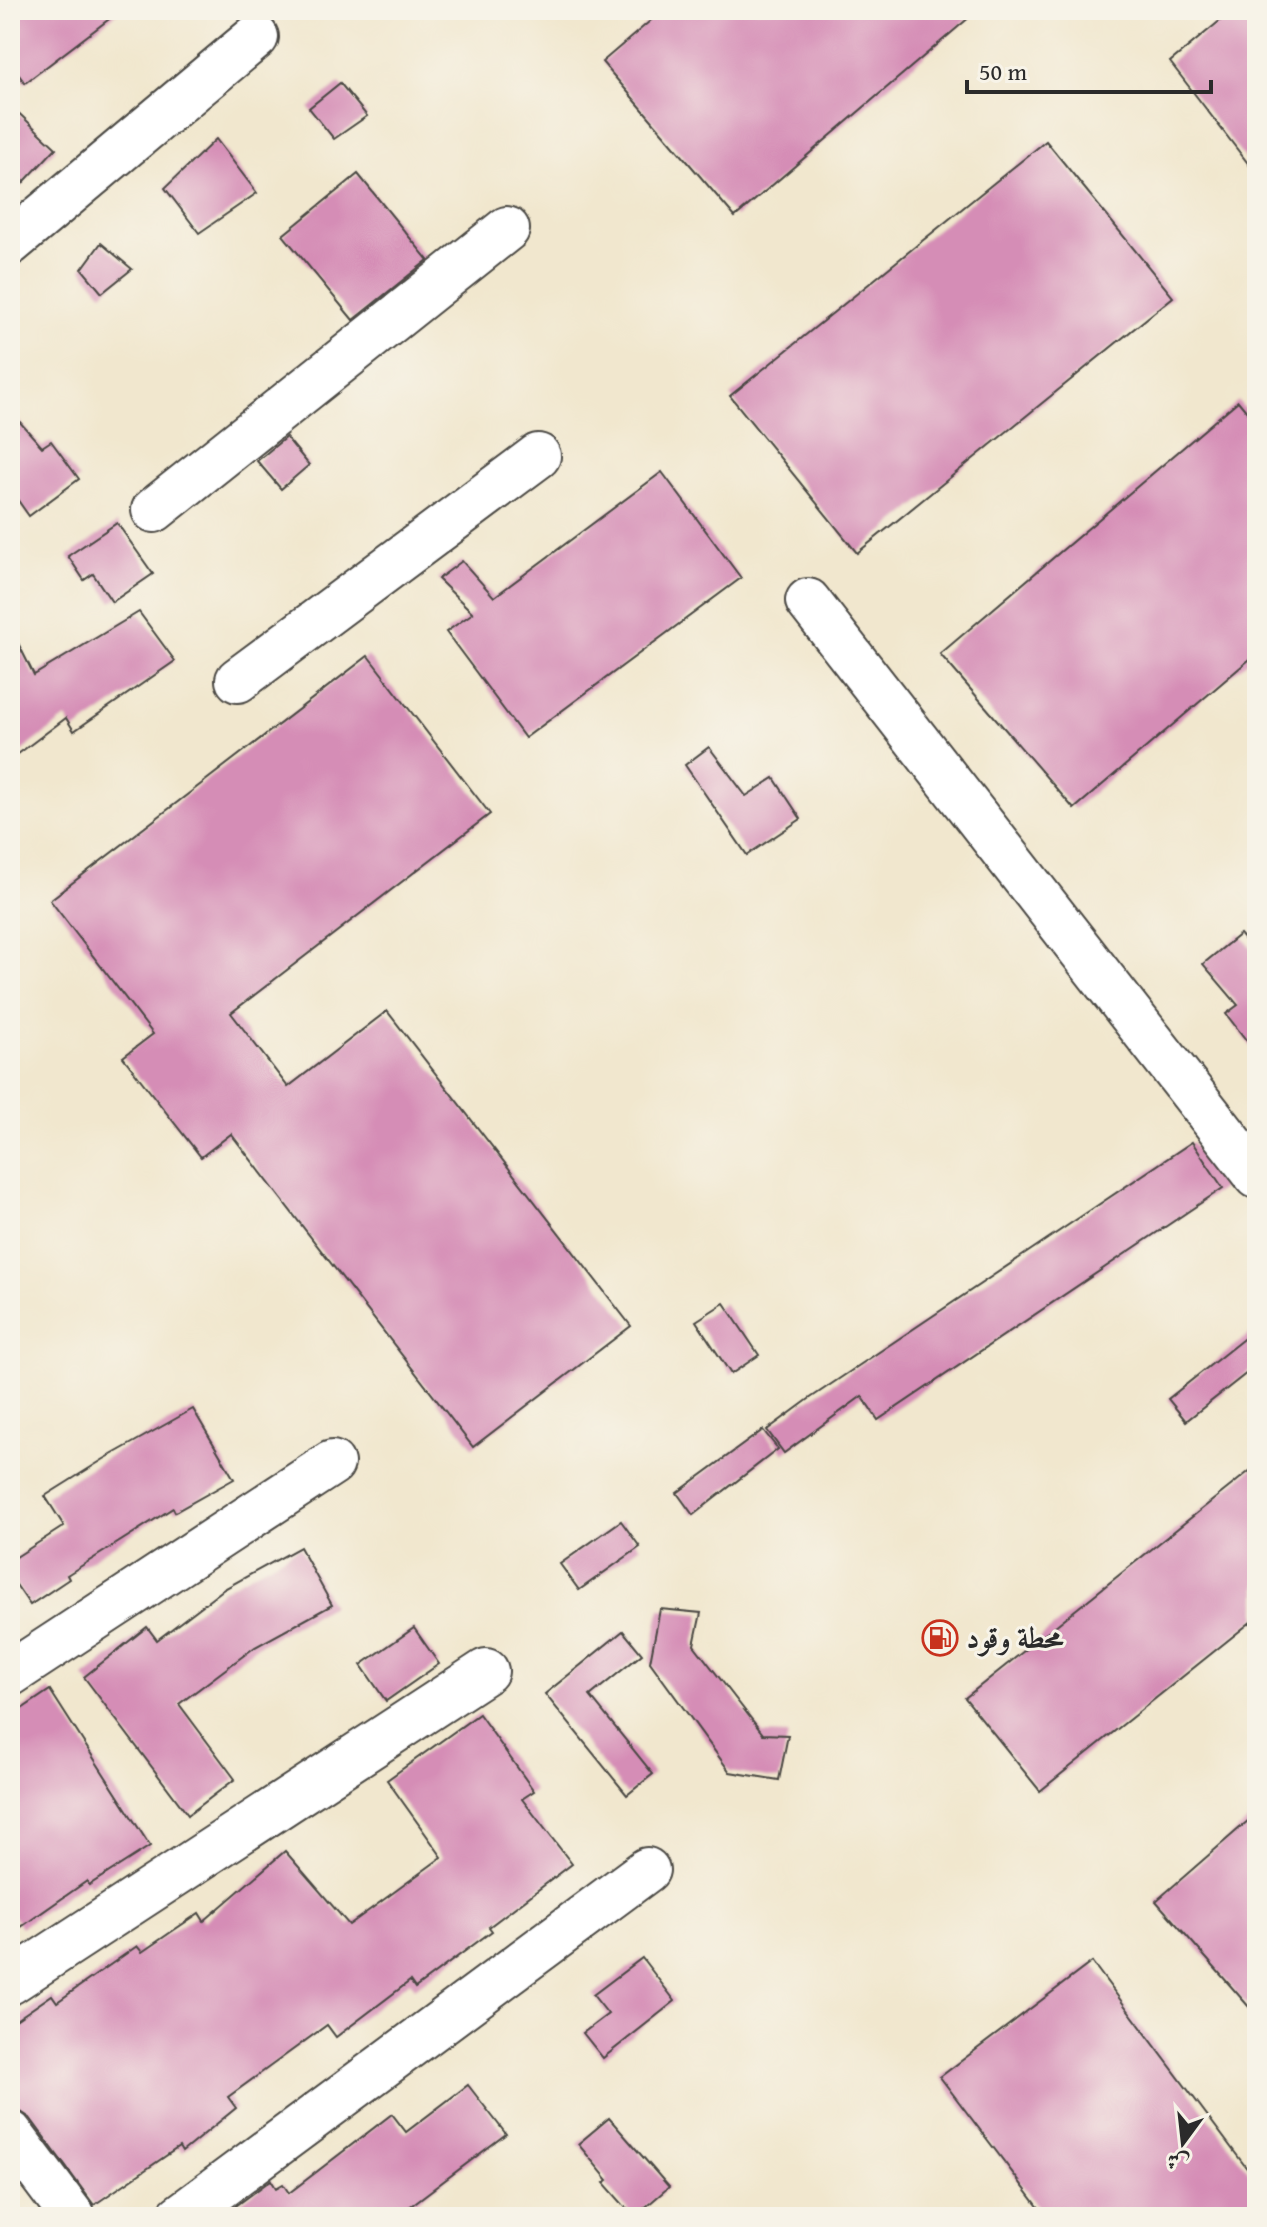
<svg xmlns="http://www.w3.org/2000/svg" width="1267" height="2227" font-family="'Gentium Book Plus',Amiri,serif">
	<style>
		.building { fill: #d58db6 }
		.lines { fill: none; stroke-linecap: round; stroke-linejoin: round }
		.minor-casing { stroke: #494743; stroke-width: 48 }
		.minor { stroke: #fff; stroke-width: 44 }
		.labels { text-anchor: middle; stroke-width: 6; stroke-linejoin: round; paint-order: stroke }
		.poi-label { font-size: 30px; font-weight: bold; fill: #2b2b2b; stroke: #f7f3e8; text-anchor: start }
	</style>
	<rect width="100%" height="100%" fill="#f7f3e8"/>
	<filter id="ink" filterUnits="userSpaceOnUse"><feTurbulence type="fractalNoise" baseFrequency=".0125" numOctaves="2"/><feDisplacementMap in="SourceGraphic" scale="16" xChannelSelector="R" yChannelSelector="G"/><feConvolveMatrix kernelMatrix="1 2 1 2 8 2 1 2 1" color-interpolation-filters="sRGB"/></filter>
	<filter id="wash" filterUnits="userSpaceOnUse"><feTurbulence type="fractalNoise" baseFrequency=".006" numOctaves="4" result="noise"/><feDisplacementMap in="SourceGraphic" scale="32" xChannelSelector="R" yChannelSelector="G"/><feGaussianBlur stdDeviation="1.8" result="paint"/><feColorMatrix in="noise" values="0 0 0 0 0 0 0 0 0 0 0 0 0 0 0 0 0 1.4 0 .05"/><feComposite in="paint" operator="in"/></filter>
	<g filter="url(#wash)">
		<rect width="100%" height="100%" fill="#f1e7ce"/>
		<g id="blocks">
			<g class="building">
				<path d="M 10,10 L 121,10 L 25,83 L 10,63 Z"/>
				<path d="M 663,10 L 978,10 L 735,217 L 602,62 Z"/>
				<path d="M 1233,10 L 1257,10 L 1257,175 L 1170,62 Z"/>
				<path d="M 340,83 L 367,116 L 334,139 L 309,108 Z"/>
				<path d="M 10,105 L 56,148 L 10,197 Z"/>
				<path d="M 216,139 L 257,193 L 199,233 L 165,188 Z"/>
				<path d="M 1046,141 L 1173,297 L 857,553 L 730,396 Z"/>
				<path d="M 358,174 L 428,260 L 353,320 L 283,235 Z"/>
				<path d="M 101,243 L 132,269 L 102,293 L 82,269 Z"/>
				<path d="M 1238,401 L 1257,424 L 1257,653 L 1074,809 L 940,654 Z"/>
				<path d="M 10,411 L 42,447 L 51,441 L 79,479 L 29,516 L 10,489 Z"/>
				<path d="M 286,437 L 309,465 L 281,489 L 257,461 Z"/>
				<path d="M 662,472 L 741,578 L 525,738 L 446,632 L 473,613 L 438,579 L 462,561 L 494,597 Z"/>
				<path d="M 117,523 L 153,574 L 112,602 L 93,574 L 84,580 L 68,556 Z"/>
				<path d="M 139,612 L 175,661 L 74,731 L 66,718 L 10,760 L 10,627 L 34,675 Z"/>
				<path d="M 368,656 L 490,814 L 231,1013 L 288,1087 L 387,1011 L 631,1326 L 473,1447 L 231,1134 L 201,1157 L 123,1057 L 153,1034 L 50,900 Z"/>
				<path d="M 709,747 L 746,796 L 774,778 L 801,819 L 747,855 L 685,765 Z"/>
				<path d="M 1240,934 L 1257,954 L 1257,1054 L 1226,1014 L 1238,1005 L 1203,964 Z"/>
				<path d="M 1192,1142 L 1223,1188 L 878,1420 L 862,1396 L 784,1453 L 767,1430 L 809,1399 Z"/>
				<path d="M 724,1303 L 759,1355 L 731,1374 L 696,1321 Z"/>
				<path d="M 1257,1328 L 1257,1365 L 1186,1421 L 1168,1399 Z"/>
				<path d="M 193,1409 L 234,1479 L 175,1512 L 173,1508 L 67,1575 L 69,1579 L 30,1605 L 10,1576 L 10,1561 L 64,1526 L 45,1496 L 104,1459 Z"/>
				<path d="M 763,1430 L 778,1449 L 693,1515 L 677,1493 Z"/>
				<path d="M 1257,1465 L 1257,1617 L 1040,1791 L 965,1698 Z"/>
				<path d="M 621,1521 L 640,1547 L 579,1590 L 560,1564 Z"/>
				<path d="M 300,1547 L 332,1605 L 255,1647 L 179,1704 L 235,1779 L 188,1815 L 84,1677 L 147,1627 L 157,1640 L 224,1589 Z"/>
				<path d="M 660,1609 L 701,1613 L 694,1645 L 763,1734 L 788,1735 L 779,1780 L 730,1772 L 650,1662 Z"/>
				<path d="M 414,1628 L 439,1664 L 386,1701 L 361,1665 Z"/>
				<path d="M 623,1631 L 642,1654 L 590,1696 L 653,1774 L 627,1795 L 545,1694 Z"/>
				<path d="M 50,1690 L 150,1846 L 89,1885 L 87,1881 L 21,1927 L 10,1911 L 10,1717 Z"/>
				<path d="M 479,1714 L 534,1791 L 522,1799 L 572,1864 L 489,1927 L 492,1931 L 415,1988 L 410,1981 L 336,2037 L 327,2025 L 228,2097 L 236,2108 L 182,2152 L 179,2147 L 94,2205 L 30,2118 L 18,2110 L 10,2098 L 10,2024 L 52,1995 L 57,2002 L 137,1946 L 142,1952 L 199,1913 L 204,1921 L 285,1851 L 349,1925 L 442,1857 L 387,1780 Z"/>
				<path d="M 1257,1813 L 1257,2016 L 1156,1901 Z"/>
				<path d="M 642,1958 L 675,2001 L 603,2058 L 583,2033 L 608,2014 L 593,1995 Z"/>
				<path d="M 1092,1962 L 1257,2182 L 1257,2217 L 1046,2217 L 940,2077 Z"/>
				<path d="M 468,2085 L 506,2134 L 396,2217 L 221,2217 L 271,2180 L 276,2188 L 283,2184 L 289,2193 L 392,2114 L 406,2132 Z"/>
				<path d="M 609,2118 L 669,2187 L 634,2217 L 604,2183 L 608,2180 L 578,2144 Z"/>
			</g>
		</g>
	</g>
	<g filter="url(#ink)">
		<use href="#blocks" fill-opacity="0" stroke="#494743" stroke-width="2"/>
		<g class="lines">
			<defs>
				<g id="minor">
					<path d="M 10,243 L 256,37"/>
					<path d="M 154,510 L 507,229"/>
					<path d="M 808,601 L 1257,1176"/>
					<path d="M 238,680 L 538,456"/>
					<path d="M 10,1674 L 332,1463"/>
					<path d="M 10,1982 L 486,1671"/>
					<path d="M 10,2133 L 73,2217"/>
					<path d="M 179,2217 L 647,1870"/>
				</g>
			</defs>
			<use href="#minor" class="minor-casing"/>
			<use href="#minor" class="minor"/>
		</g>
	</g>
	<defs>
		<symbol id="fuel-ring" viewBox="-11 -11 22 22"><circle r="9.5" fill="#f7f3e8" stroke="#c8321e" stroke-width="1.5"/><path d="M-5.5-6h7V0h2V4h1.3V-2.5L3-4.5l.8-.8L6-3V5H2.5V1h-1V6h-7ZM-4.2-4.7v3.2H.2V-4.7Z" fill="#c8321e"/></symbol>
	</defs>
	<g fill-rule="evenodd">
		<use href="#fuel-ring" x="920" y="1618" width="40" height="40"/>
	</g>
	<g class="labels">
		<g class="poi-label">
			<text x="966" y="1648">محطة وقود</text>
		</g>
	</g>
	<rect width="1267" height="2227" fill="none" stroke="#f7f3e8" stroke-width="40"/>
	<g transform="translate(1183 2143) rotate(195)" stroke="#f7f3e8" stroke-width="6" paint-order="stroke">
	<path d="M0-6L14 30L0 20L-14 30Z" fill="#2b2b2b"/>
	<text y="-12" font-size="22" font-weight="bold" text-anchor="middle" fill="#2b2b2b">ش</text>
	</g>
	<path d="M967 80v12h244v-12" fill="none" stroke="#2b2b2b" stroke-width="4"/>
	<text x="979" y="80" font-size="24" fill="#2b2b2b" stroke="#f7f3e8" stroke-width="6" paint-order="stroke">50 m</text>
</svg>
